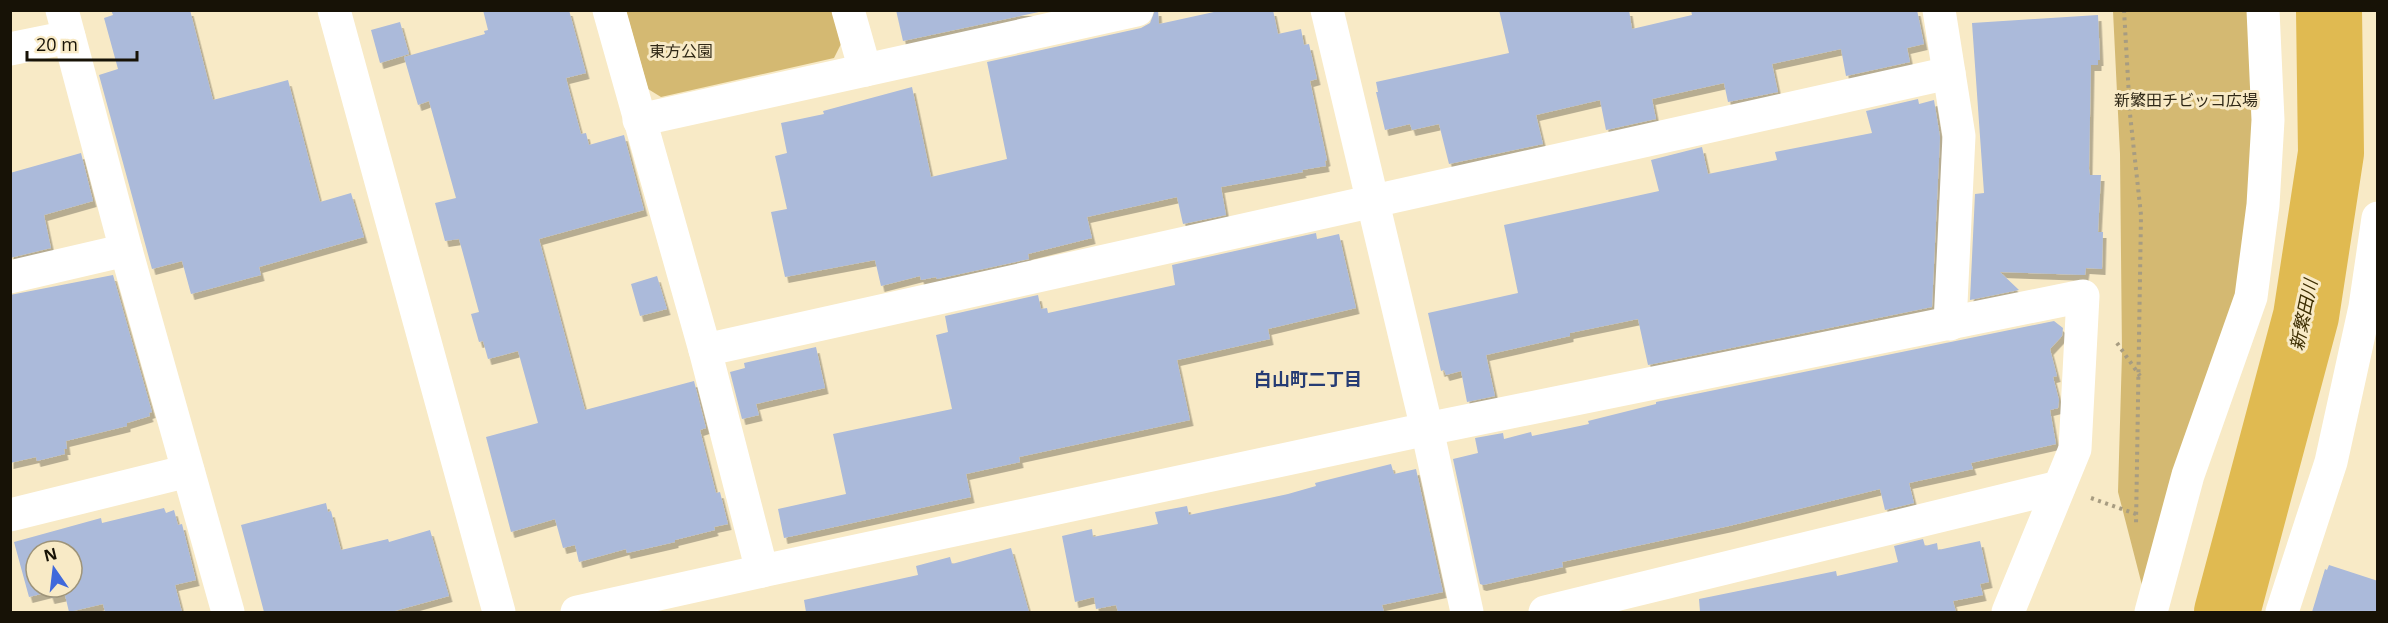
<svg xmlns="http://www.w3.org/2000/svg" width="2388" height="623" font-family="'Open Sans','Noto Sans JP',sans-serif">
	<style>
		.green { fill: #d4b972 }
		.lines { fill: none; stroke-linecap: round; stroke-linejoin: round }
		.river { stroke: #e0ba51; stroke-width: 66 }
		.building { fill: #abbada; fill-rule: evenodd; filter: url(#shadow) }
		.path { stroke: #a79c81; stroke-width: 4; stroke-dasharray: 3 4.5; stroke-linecap: butt }
		.minor { stroke: #fff; stroke-width: 33 }
		.labels { text-anchor: middle; stroke-width: 6; stroke-linejoin: round; paint-order: stroke }
		.park-label { font-size: 16px; fill: #302917; stroke: #f8eac6 }
		.water-label { font-size: 18px; font-style: italic; fill: #3c2d00; stroke: #f8eac6 }
		.neighbourhood-label { font-size: 18px; font-weight: bold; fill: #263c74; stroke: #f8eac6 }
	</style>
	<defs>
		<filter id="shadow"><feDropShadow dx="3.5" dy="6" stdDeviation="0" flood-color="#0004"/></filter>
	</defs>
	<rect width="100%" height="100%" fill="#f8eac6"/>
	<g class="green">
		<path d="M 626,11 L 832,11 L 841,44 L 834,58 L 661,97 L 648,89 Z"/>
		<path d="M 2113,11 L 2250,11 L 2256,142 L 2239,292 L 2144,593 L 2118,492 L 2122,353 L 2120,154 Z"/>
	</g>
	<g class="lines">
		<path class="river" d="M 2227,612 L 2306,316 L 2331,153 L 2329,10"/>
	</g>
	<g class="building">
		<path d="M 111,10 L 190,10 L 213,100 L 288,80 L 320,202 L 351,193 L 364,237 L 259,267 L 261,275 L 191,294 L 182,261 L 152,269 L 99,75 L 118,69 L 104,18 L 113,15 Z"/>
		<path d="M 483,10 L 569,10 L 586,73 L 566,78 L 581,134 L 586,133 L 589,145 L 624,135 L 644,210 L 539,239 L 585,410 L 694,381 L 706,428 L 700,430 L 716,493 L 720,492 L 728,524 L 714,527 L 715,530 L 675,540 L 675,542 L 627,553 L 626,549 L 579,562 L 575,545 L 563,548 L 555,519 L 511,532 L 486,437 L 538,423 L 518,351 L 488,359 L 483,341 L 479,342 L 471,314 L 479,312 L 459,239 L 445,241 L 435,203 L 456,198 L 429,101 L 418,105 L 404,57 L 485,34 L 484,31 L 488,30 Z"/>
		<path d="M 896,10 L 1048,10 L 903,41 Z"/>
		<path d="M 1155,10 L 1158,10 L 1159,24 L 1223,10 L 1273,10 L 1278,34 L 1301,29 L 1304,45 L 1309,44 L 1317,79 L 1310,81 L 1327,160 L 1325,161 L 1326,166 L 1302,170 L 1303,172 L 1221,187 L 1226,215 L 1183,224 L 1177,197 L 1087,217 L 1092,238 L 1028,254 L 1029,259 L 937,279 L 936,277 L 921,280 L 920,276 L 881,286 L 875,260 L 785,277 L 771,212 L 787,209 L 775,156 L 787,153 L 781,123 L 824,114 L 823,111 L 912,87 L 931,177 L 1007,159 L 987,62 L 1141,28 L 1150,23 Z"/>
		<path d="M 1499,10 L 1629,10 L 1632,29 L 1692,15 L 1691,10 L 1917,10 L 1924,44 L 1907,48 L 1910,62 L 1846,76 L 1841,49 L 1772,64 L 1778,92 L 1728,102 L 1724,83 L 1652,99 L 1656,119 L 1606,130 L 1600,100 L 1536,115 L 1543,144 L 1449,164 L 1439,124 L 1412,130 L 1410,124 L 1385,130 L 1376,92 L 1378,92 L 1376,82 L 1509,53 Z"/>
		<path d="M 2098,15 L 2100,60 L 2098,60 L 2098,65 L 2091,65 L 2089,169 L 2090,175 L 2101,175 L 2098,232 L 2103,232 L 2102,269 L 2086,268 L 2085,275 L 2000,272 L 2019,290 L 1970,300 L 1975,194 L 1984,193 L 1972,23 Z"/>
		<path d="M 400,22 L 409,54 L 380,63 L 371,30 Z"/>
		<path d="M 1918,99 L 1919,104 L 1934,100 L 1940,137 L 1932,307 L 1648,365 L 1638,319 L 1570,333 L 1570,336 L 1486,355 L 1495,396 L 1467,402 L 1461,371 L 1446,375 L 1444,370 L 1441,371 L 1428,313 L 1518,293 L 1504,225 L 1659,191 L 1651,160 L 1702,147 L 1708,174 L 1777,160 L 1775,152 L 1872,133 L 1866,111 Z"/>
		<path d="M 81,153 L 93,201 L 44,215 L 51,248 L 10,258 L 10,173 Z"/>
		<path d="M 1316,233 L 1317,239 L 1339,234 L 1356,308 L 1268,329 L 1270,339 L 1177,360 L 1190,420 L 1019,457 L 1020,462 L 966,474 L 971,497 L 784,538 L 778,509 L 846,494 L 833,434 L 952,409 L 936,335 L 948,332 L 945,316 L 1038,295 L 1041,309 L 1047,308 L 1048,313 L 1175,285 L 1172,265 Z"/>
		<path d="M 113,275 L 152,412 L 149,413 L 150,416 L 127,423 L 127,426 L 66,441 L 67,449 L 64,449 L 65,454 L 37,461 L 36,457 L 10,463 L 10,295 Z"/>
		<path d="M 657,276 L 667,309 L 640,316 L 631,284 Z"/>
		<path d="M 2054,321 L 2063,328 L 2062,336 L 2050,349 L 2057,376 L 2053,377 L 2059,400 L 2058,408 L 2050,410 L 2056,444 L 1971,463 L 1973,469 L 1909,483 L 1914,503 L 1885,510 L 1880,489 L 1729,526 L 1562,562 L 1563,567 L 1483,585 L 1480,584 L 1453,459 L 1478,453 L 1475,438 L 1503,433 L 1504,439 L 1531,432 L 1532,436 L 1589,424 L 1588,421 L 1656,404 L 1656,402 Z"/>
		<path d="M 816,347 L 825,388 L 756,404 L 759,415 L 742,419 L 730,372 L 745,368 L 744,363 Z"/>
		<path d="M 1391,464 L 1394,474 L 1416,469 L 1443,592 L 1382,605 L 1384,612 L 1118,612 L 1116,605 L 1096,609 L 1094,597 L 1075,602 L 1062,536 L 1092,529 L 1093,537 L 1158,524 L 1155,512 L 1187,506 L 1189,515 L 1288,494 L 1316,486 L 1315,483 Z"/>
		<path d="M 326,503 L 328,512 L 331,511 L 341,550 L 388,539 L 389,542 L 430,530 L 449,596 L 391,612 L 264,612 L 241,525 Z"/>
		<path d="M 164,508 L 166,513 L 174,510 L 178,525 L 182,524 L 196,580 L 175,585 L 182,612 L 105,612 L 103,604 L 69,612 L 65,595 L 51,598 L 49,592 L 29,597 L 14,542 L 101,518 L 102,523 ZM 36,551 L 72,551 L 72,587 L 36,587 Z"/>
		<path d="M 1923,539 L 1925,546 L 1937,543 L 1938,550 L 1980,541 L 1989,582 L 1980,584 L 1983,595 L 1953,601 L 1956,612 L 1700,612 L 1699,599 L 1836,571 L 1837,576 L 1898,562 L 1894,546 Z"/>
		<path d="M 1011,548 L 1029,612 L 806,612 L 804,600 L 918,575 L 916,566 L 950,557 L 952,564 Z"/>
		<path d="M 2329,565 L 2378,581 L 2378,612 L 2312,612 L 2325,569 L 2327,570 Z"/>
	</g>
	<g class="lines">
		<g class="path">
			<path d="M 2124,10 L 2130,114 L 2141,215 L 2136,525"/>
			<path d="M 2117,343 L 2140,376"/>
			<path d="M 2091,498 L 2136,514"/>
		</g>
		<g class="minor">
			<path d="M 62,10 L 126,250 L 228,612"/>
			<path d="M 334,10 L 499,612"/>
			<path d="M 609,10 L 705,350 L 762,571"/>
			<path d="M 848,10 L 865,70"/>
			<path d="M 1327,10 L 1427,429 L 1467,612"/>
			<path d="M 1939,10 L 1959,136 L 1950,324"/>
			<path d="M 10,49 L 69,37"/>
			<path d="M 639,120 L 1137,10"/>
			<path d="M 10,277 L 126,250"/>
			<path d="M 705,350 L 1949,73"/>
			<path d="M 10,515 L 188,471"/>
			<path d="M 577,612 L 762,571 L 1427,429 L 2083,296 L 2075,449 L 2008,612"/>
			<path d="M 1545,612 L 2059,487"/>
			<path d="M 2151,612 L 2188,475 L 2251,297 L 2263,205 L 2268,120 L 2263,10"/>
			<path d="M 2282,612 L 2331,462 L 2365,307 L 2378,218"/>
		</g>
	</g>
	<g class="labels">
		<g class="park-label">
			<text x="681" y="57">東方公園</text>
			<text x="2186" y="106">新繁田チビッコ広場</text>
		</g>
		<g class="water-label">
			<text transform="translate(2304 315) rotate(-78)" y="6">新繁田川</text>
		</g>
		<g class="neighbourhood-label">
			<text x="1308" y="386">白山町二丁目</text>
		</g>
	</g>
	<rect width="2388" height="623" fill="none" stroke="#171206" stroke-width="24"/>
	<g transform="translate(54 569) rotate(346)"><circle r="28" fill="#f8eac6" stroke="#9e9479" stroke-width="1.5"/>
	<path d="M0-4.5L10 22L0 15L-10 22Z" fill="#4069db"/>
	<text y="-9" font-size="16" font-weight="bold" text-anchor="middle" fill="#171206">N</text>
	</g>
	<path d="M27 51v9h110v-9" fill="none" stroke="#171206" stroke-width="3"/>
	<text x="36" y="51" font-size="18" fill="#171206" stroke="#f8eac6" stroke-width="4.5" paint-order="stroke">20 m</text>
</svg>
